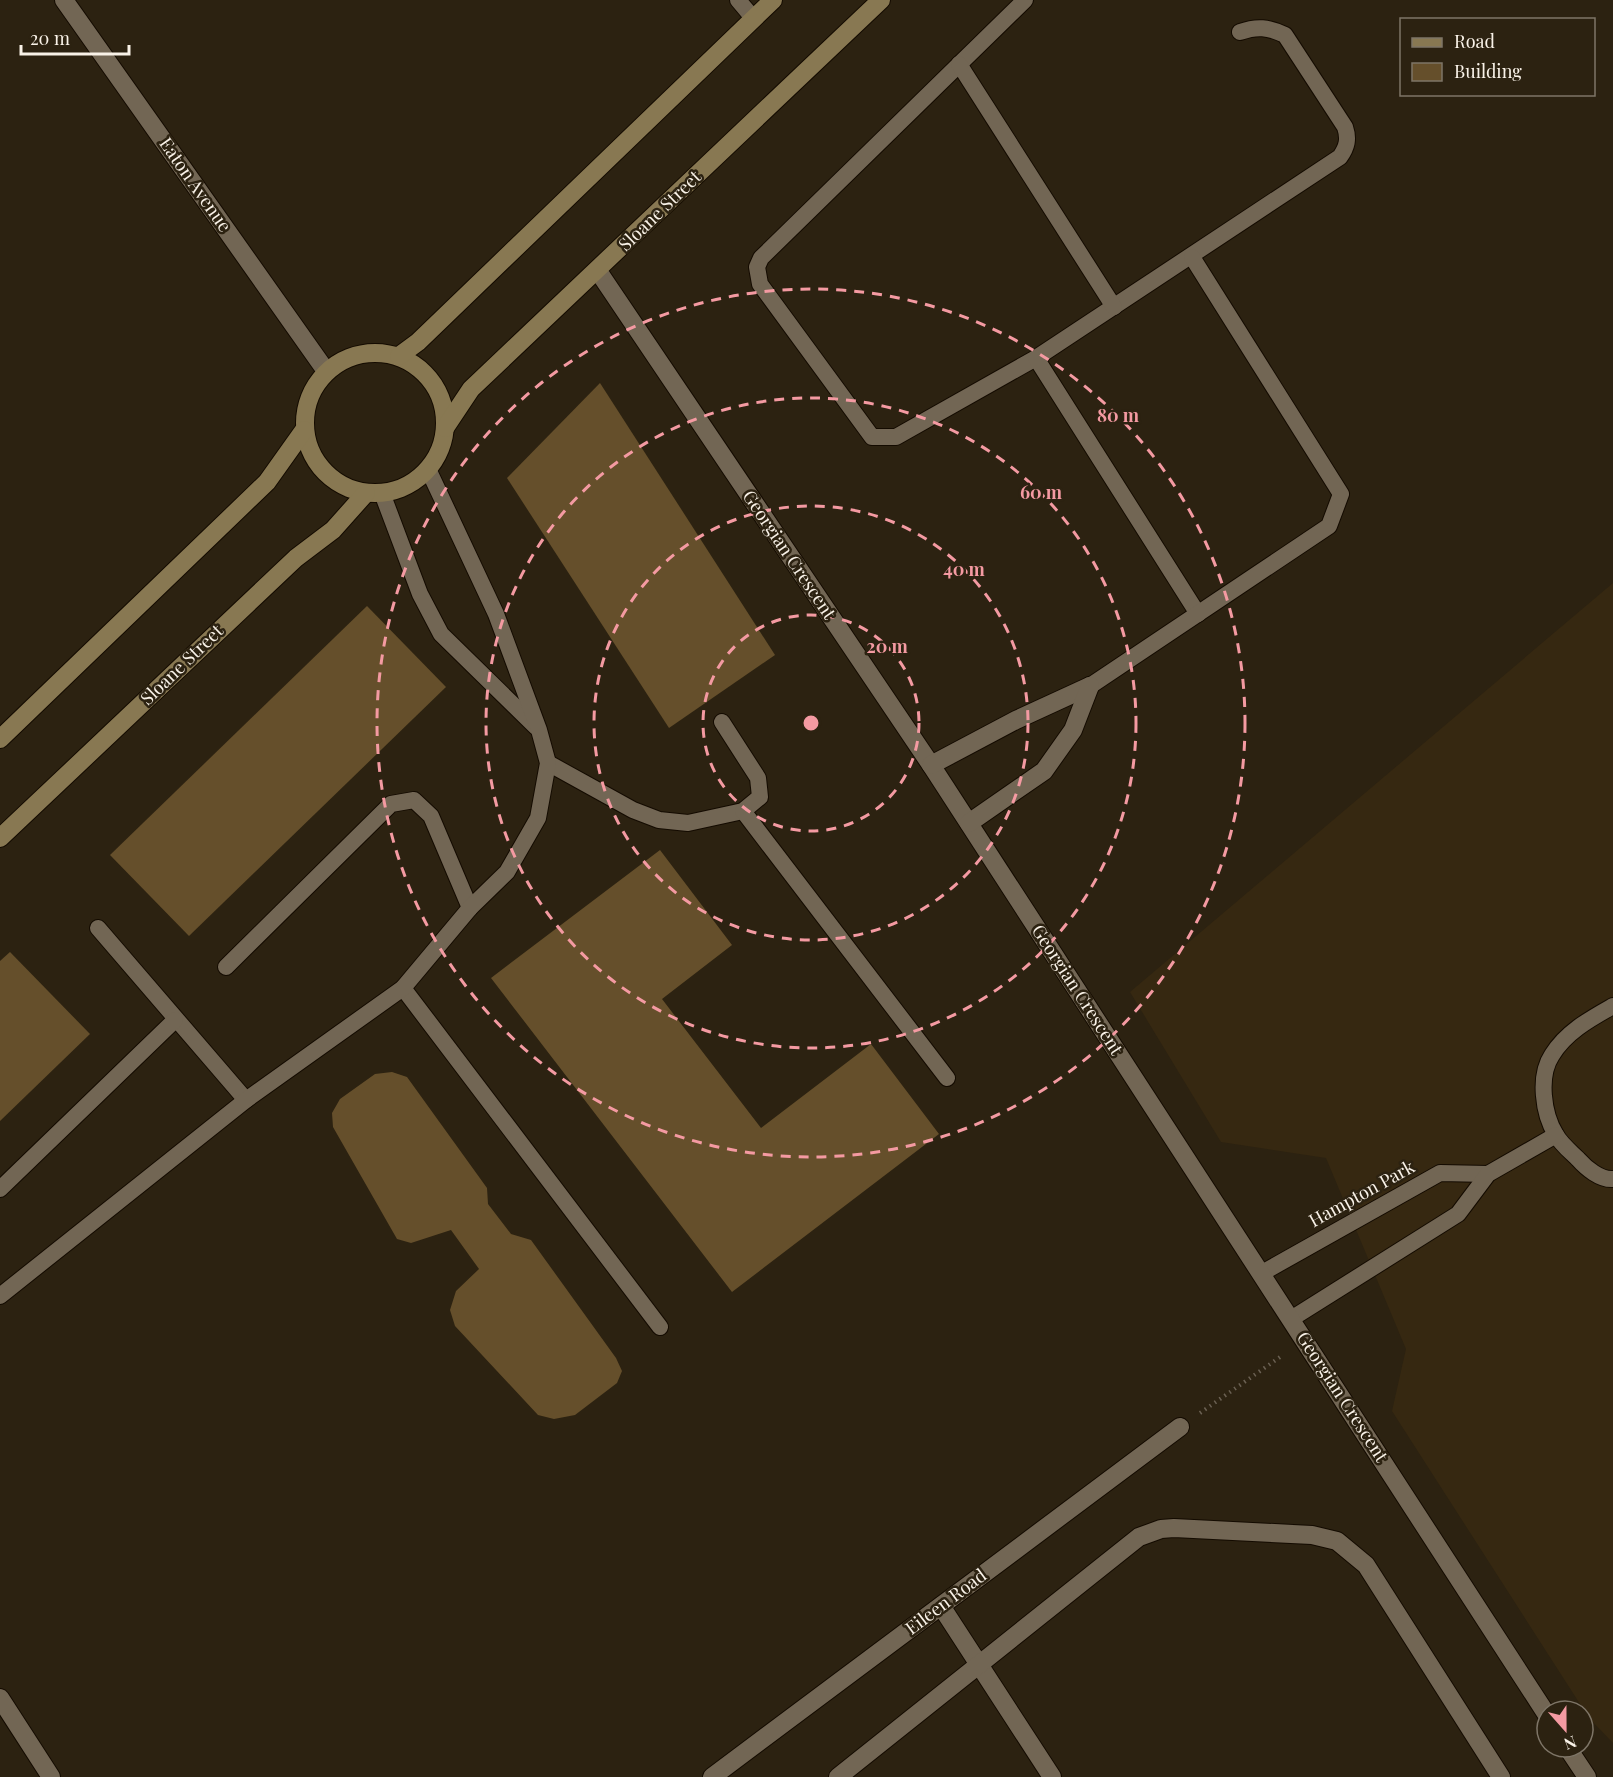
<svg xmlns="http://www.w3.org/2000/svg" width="1613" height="1777" font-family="'Playfair Display',serif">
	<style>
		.built { fill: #362811 }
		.building { fill: #654f2b }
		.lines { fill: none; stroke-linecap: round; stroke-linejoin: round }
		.lane-casing { stroke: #140b00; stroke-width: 18 }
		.street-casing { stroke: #140b00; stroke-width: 20 }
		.secondary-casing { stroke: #140b00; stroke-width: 20 }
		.path { stroke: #6b6153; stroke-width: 4; stroke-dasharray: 1.5 4.5; stroke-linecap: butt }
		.lane { stroke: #726654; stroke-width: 16 }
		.street { stroke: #726654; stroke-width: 18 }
		.secondary { stroke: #887852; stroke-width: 18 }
		.ring { fill: none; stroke: #f49aa2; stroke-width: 3; stroke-dasharray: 10 8 }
		.labels { text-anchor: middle; stroke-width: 5; stroke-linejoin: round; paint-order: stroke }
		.street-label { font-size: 18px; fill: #f9f2e8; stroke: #2c2211 }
		.centre { fill: #f49aa2; stroke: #2c2211; stroke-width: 3 }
		.ring-label { font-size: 18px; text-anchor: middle; font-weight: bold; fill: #f49aa2; stroke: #2c2211; stroke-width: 5; stroke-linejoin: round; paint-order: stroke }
	</style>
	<rect width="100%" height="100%" fill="#2c2211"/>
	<path class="built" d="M 1613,583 L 1613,1743 L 1589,1718 L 1392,1411 L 1406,1349 L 1326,1158 L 1221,1142 L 1130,992 Z"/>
	<g class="building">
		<path d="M 600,383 L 775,655 L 669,728 L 507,478 Z"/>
		<path d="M 367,606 L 446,687 L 189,936 L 110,855 Z"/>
		<path d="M 660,850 L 732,945 L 662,999 L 761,1128 L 871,1044 L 939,1134 L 732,1292 L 491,978 Z"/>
		<path d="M 10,952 L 90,1034 L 0,1121 L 0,961 Z"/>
		<path d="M 392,1072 L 407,1077 L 487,1188 L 488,1204 L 511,1234 L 531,1240 L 616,1358 L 622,1371 L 617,1383 L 575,1415 L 554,1419 L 538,1415 L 455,1326 L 450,1310 L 456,1291 L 479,1269 L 451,1230 L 411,1243 L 397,1239 L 333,1127 L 332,1113 L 340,1099 L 375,1074 Z"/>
	</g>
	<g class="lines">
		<defs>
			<g id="lane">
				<path d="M 738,0 L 754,19"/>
				<path d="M 1025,0 L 761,258 L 757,267 L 760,284 L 872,437 L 896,437 L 1036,358 L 1340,157 C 1347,147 1349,139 1345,127 L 1285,35 C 1268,27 1257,26 1240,32"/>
				<path d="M 959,64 L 1114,307"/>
				<path d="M 1036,358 L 1198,614"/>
				<path d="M 382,493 L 420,594 L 441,634 L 536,727"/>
				<path d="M 1090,686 L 1329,526 L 1341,494 L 1192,257"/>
				<path d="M 548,763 L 633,810 L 659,820 L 688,823 L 743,811 L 760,797 L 758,778 L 722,722"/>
				<path d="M 743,811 L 947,1078"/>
				<path d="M 98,928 L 246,1100"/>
				<path d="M 226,967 L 391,804 L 414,800 L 431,816 L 470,908"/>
				<path d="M 403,988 L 660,1327"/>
				<path d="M 1613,1006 C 1590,1019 1566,1032 1552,1055 C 1538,1076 1543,1114 1556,1135 C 1561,1144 1571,1152 1578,1159 C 1586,1168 1600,1180 1613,1179"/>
				<path d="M 0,1189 L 175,1020"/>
				<path d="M 1262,1273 L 1440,1173 L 1488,1174"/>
				<path d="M 0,1296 L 246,1100 L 403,988 L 470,908 L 507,872 L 538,818 L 548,763 L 539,730 L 496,614 L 428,469"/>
				<path d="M 1291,1319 L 1458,1214 L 1488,1174 L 1556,1135"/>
			</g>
			<g id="street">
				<path d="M 64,0 L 326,371"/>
				<path d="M 598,271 L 931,765 L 1547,1715"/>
				<path d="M 931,765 L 1016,720 L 1090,686"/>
				<path d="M 969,823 L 1044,771 L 1073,730 L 1090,686"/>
				<path d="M 941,1606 L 1052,1777"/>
				<path d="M 0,1698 L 51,1777"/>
				<path d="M 1567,1747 L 1587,1777"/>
				<path d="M 712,1777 L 1180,1427"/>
				<path d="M 838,1777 L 1139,1537 L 1161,1529 L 1174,1528 L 1312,1535 L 1337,1541 L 1366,1565 L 1501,1777"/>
			</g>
			<g id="secondary">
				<circle cx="375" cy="423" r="70"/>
				<path d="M 399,356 L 418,342 L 773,0"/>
				<path d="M 445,428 L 471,389 L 881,0"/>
				<path d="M 0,739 L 267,482 L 304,430"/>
				<path d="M 0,838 L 296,558 L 333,530 L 366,493"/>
			</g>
		</defs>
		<use href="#lane" class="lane-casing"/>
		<use href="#street" class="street-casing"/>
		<use href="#secondary" class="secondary-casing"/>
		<path class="path" d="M 1200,1413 L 1283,1355"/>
		<use href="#lane" class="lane"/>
		<use href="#street" class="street"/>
		<use href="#secondary" class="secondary"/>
	</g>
	<g class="ring">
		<circle cx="811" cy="723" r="108"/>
		<circle cx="811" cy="723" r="217"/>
		<circle cx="811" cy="723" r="325"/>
		<circle cx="811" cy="723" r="434"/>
	</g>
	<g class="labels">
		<g class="street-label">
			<text transform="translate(195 185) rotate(55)" y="6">Eaton Avenue</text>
			<text transform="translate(660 211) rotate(-44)" y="6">Sloane Street</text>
			<text transform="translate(789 555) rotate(56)" y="6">Georgian Crescent</text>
			<text transform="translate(182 665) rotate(-44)" y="6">Sloane Street</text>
			<text transform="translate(1077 990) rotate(57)" y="6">Georgian Crescent</text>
			<text transform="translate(1362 1194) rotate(-29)" y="6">Hampton Park</text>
			<text transform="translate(1342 1397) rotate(57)" y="6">Georgian Crescent</text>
			<text transform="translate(946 1602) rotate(-37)" y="6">Eileen Road</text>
		</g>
	</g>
	<circle cx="811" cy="723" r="9" class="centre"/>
	<g class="ring-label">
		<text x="1118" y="422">80 m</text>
		<text x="1041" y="499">60 m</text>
		<text x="964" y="576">40 m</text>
		<text x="887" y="653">20 m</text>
	</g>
	<rect x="1400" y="18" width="195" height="78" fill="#2c2211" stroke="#7e7567" stroke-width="1.5"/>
	<rect x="1412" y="38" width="30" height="9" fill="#887852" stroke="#7e7567" stroke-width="1.5"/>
	<text x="1454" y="48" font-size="18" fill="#f9f2e8">Road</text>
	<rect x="1412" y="63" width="30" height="18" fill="#654f2b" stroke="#7e7567" stroke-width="1.5"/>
	<text x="1454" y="78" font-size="18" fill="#f9f2e8">Building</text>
	<g transform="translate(1565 1729) rotate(159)"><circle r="28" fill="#2c2211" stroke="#7e7567" stroke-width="1.5"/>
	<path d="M0-4.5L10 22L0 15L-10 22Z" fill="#f49aa2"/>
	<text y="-9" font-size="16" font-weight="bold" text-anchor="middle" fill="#f9f2e8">N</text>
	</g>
	<path d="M21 45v9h108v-9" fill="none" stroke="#f9f2e8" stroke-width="3"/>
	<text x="30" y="45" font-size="18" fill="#f9f2e8" stroke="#2c2211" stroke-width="4.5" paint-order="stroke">20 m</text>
</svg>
